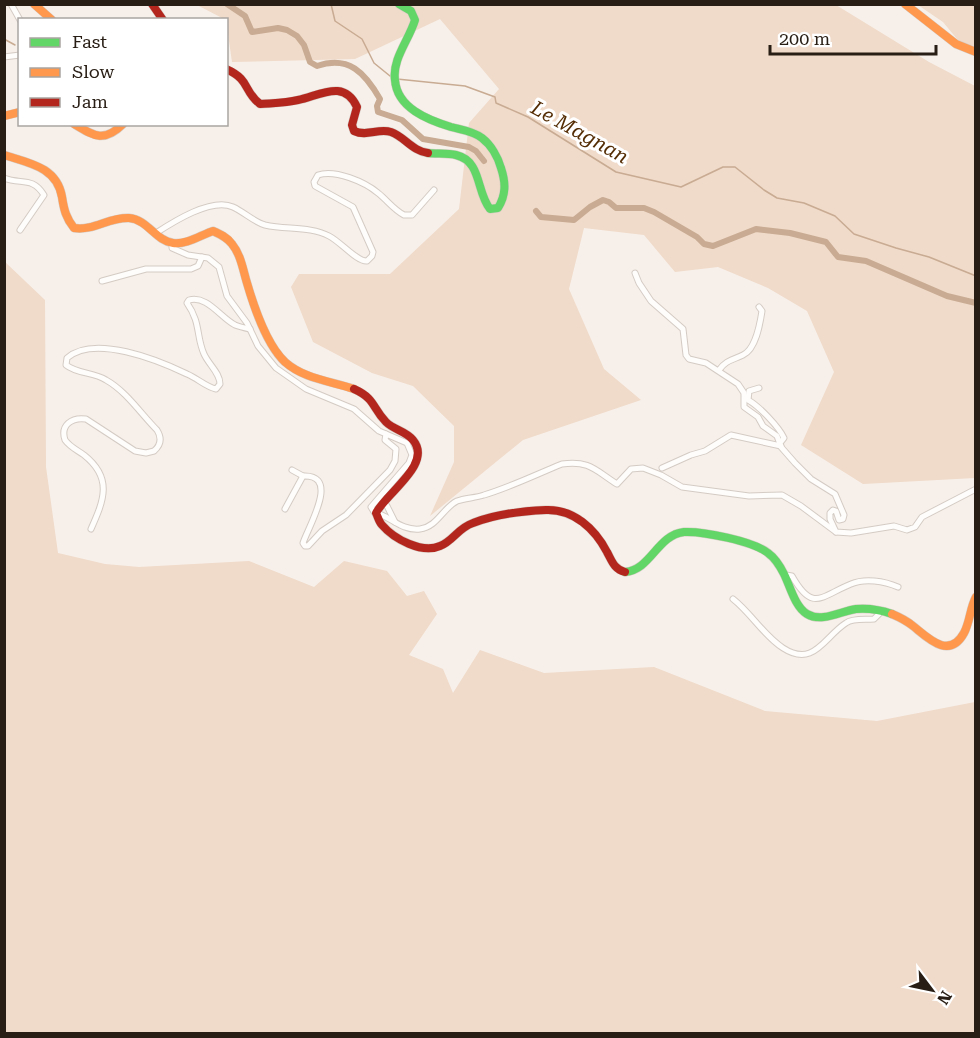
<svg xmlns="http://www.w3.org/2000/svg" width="980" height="1038" font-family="'Roboto Serif',serif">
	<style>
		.green { fill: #f0dac9 }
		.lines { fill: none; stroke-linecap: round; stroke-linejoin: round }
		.stream { stroke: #c8ab92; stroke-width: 1.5 }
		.canal { stroke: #c8ab92; stroke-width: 6 }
		.street-casing { stroke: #d4cbc4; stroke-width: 7 }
		.fast-casing { stroke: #d4cbc4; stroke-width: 9 }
		.slow-casing { stroke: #d4cbc4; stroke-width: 9 }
		.jam-casing { stroke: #d4cbc4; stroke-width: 9 }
		.street { stroke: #fefdfc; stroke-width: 5 }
		.fast { stroke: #63d668; stroke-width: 8 }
		.slow { stroke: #ff974d; stroke-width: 8 }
		.jam { stroke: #b3261e; stroke-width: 8 }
		.labels { text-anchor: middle; stroke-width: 6; stroke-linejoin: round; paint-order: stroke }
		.water-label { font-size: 20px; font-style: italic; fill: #542d05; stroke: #fff }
	</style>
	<rect width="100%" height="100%" fill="#f7f0ea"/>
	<g class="green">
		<path d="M 197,5 L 836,5 L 929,62 L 975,86 L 975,478 L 863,484 L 801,445 L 834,372 L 807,311 L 768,288 L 718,267 L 675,272 L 644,235 L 584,228 L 569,289 L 604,369 L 641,400 L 523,440 L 430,516 L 454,462 L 454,426 L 413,386 L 372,373 L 313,342 L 291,287 L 299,274 L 390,274 L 459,209 L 469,123 L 499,89 L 440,19 L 355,59 L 232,62 L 226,20 Z"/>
		<path d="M 918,5 L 975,5 L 975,46 L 962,45 L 943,22 Z"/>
		<path d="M 4,261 L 45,300 L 46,467 L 58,553 L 105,564 L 139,567 L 249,561 L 314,587 L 344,561 L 387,571 L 407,596 L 424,591 L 437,614 L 409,655 L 443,669 L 453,693 L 480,650 L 544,673 L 654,667 L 765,711 L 877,721 L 975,702 L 975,1033 L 5,1033 Z"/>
	</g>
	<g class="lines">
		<g class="stream">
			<path d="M 331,4 L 335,21 L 362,39 L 374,63 L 390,76"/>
			<path d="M 4,39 L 15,45"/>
			<path d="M 397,79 L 465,86 L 495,97 L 496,103 L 528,117 L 616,172 L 681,187 L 723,167 L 735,167 L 764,190 L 777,198 L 804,203 L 835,216 L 854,234 L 896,248 L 929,257 L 976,276"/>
		</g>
		<g class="canal">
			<path d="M 227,4 L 245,16 L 252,32 L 278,28 L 287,30 L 297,36 L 304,45 L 310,62 L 317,66 C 349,55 365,73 380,99 L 377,106 L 378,112 L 402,120 L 423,139 L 469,147 L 476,151 L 484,161"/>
			<path d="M 536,211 L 541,217 L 574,220 L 590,207 L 603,200 L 609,202 L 616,208 L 644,208 L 654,212 L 697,237 L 704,244 L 713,246 L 756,229 L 790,233 L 826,242 L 838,257 L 866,261 L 947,296 L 976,303"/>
		</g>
		<defs>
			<g id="street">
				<path d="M 11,4 L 20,20"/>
				<path d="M 4,57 L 20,55"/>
				<path d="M 4,178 C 21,185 32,176 44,195 L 20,230"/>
				<path d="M 156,233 C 173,222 212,197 233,207 C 244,212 254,222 265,225 C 286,230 310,226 329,236 C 341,242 357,262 367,261 L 372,256 L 373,252 L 353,207 L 315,186 L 314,182 L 318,175 C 335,169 365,182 378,193 C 387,200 394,210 404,215 L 412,215 L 434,190"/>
				<path d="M 172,243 L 172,248 L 188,255 L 208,258 L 219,267 L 227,296 L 247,323 L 258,346 L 276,368 L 306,389 L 354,409 L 379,431 L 407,443 L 412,455 L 409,463 L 371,507 L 374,512 C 390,516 401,531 420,529 C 437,527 443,508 457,501 C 465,498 475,498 484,495 C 511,487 537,474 562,464 C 590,460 596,471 617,484 L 631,469 L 643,468 L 661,475 L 682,487 L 749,496 L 782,495 L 801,506 L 836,532 L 851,533 L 894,526 L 907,530 L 915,527 L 922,517 L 976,489"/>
				<path d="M 635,273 L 639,283 L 651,301 L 683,329 L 686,355 L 689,359 L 706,363 L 738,384 L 744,393 L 744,407 L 758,417 L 763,426 L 777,436 L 781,447 L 795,463 L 811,479 L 835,494 L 844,515 L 843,519 L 839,520 L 836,511 L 833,510 L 830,513 L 830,519 L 836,532"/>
				<path d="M 102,281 L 146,269 L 191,269 L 198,266 L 202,257"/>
				<path d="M 719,370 C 726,360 733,360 743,355 C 756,349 760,324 762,311 L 759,307"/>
				<path d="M 759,388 L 749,391 L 748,400 C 759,406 779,427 784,438 L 780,443"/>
				<path d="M 662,468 L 691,455 L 705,451 L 731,435 L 781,446"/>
				<path d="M 292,470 L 303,476"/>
				<path d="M 382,502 L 387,506 L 395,522"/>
				<path d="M 285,509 L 303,476 C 341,474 308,527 303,543 L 305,546 L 308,546 L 322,531 L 346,515 L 390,470 L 395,461 L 396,449 L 385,440 L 386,434"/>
				<path d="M 91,529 C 104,500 113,478 84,455 C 77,450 70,447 65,440 C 60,425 72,417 86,419 L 135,451 L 146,453 L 154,451 C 161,445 162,438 157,430 C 141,414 126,391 106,380 C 94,372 77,374 66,365 L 67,358 C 94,334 158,360 187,374 C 197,378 206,387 216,389 L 220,384 C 220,373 209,365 204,354 C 196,336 201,323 187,303 L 189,300 C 207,295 220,317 235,325 C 240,327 245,328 250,329"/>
				<path d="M 786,575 L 792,576 C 813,613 821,596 851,584 C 865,578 884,581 898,587"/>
				<path d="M 733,599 C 751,613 764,636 783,648 C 814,668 824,637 846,623 C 853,618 865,620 874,619 L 879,614 L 879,610"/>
			</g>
			<g id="fast">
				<path d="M 399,4 L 411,11 L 415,20 C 409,40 392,59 395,80 C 397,108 428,120 451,127 C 462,130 473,131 482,138 C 491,145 498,157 501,168 C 506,183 506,195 498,208 L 490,209 C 476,192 482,161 456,155 C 447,153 437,154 428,153"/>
				<path d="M 625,572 C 651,570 657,535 684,532 C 702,531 753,541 768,553 C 775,558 780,566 784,574 C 790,586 795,607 807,614 C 822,623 841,611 856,609 C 868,608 881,610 892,614"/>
			</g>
			<g id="slow">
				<path d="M 34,4 L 52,20"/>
				<path d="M 905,4 L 956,44 L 976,52"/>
				<path d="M 4,116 L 20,112"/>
				<path d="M 74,124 C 94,136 104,143 123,124"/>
				<path d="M 4,155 C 29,163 57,167 62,197 C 64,210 66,218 74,228 C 94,231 109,217 129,218 C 147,219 156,241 173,243 C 186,245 201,235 213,231 C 220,234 227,237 232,244 C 241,255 243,270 247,283 C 254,307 267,345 285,362 C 304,379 331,381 354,389"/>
				<path d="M 892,614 C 899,617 907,621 913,626 C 928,638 949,660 964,633 C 970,622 970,608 976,597"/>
			</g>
			<g id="jam">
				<path d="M 152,4 L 163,20"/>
				<path d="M 226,69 C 251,80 243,91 260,104 C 273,103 286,103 298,100 C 321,95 344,79 357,107 L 352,125 L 354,131 C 367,137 378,128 391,132 C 405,137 412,151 428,153"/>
				<path d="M 354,389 C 376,399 372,408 386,422 C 394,430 406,431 413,440 C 433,464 386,493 376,513 C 378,517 379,522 382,525 C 394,539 422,554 440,546 C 453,541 458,528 473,523 C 496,514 522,511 546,510 C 574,509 595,529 607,552 C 612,561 614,569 625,572"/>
			</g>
		</defs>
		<use href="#street" class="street-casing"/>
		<use href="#fast" class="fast-casing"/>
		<use href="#slow" class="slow-casing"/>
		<use href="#jam" class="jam-casing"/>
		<use href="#street" class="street"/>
		<use href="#fast" class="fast"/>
		<use href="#slow" class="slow"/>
		<use href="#jam" class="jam"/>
	</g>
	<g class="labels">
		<g class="water-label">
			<text transform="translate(580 132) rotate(29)" y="7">Le Magnan</text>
		</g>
	</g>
	<rect width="980" height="1038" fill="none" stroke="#291e15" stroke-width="12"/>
	<rect x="18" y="18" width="210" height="108" fill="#ffffff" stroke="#a9a5a1" stroke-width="1.5"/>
	<rect x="30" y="38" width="30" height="9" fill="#63d668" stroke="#a9a5a1" stroke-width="1.5"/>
	<text x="72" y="48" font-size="18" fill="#291e15">Fast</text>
	<rect x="30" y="68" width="30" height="9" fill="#ff974d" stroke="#a9a5a1" stroke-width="1.5"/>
	<text x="72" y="78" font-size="18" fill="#291e15">Slow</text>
	<rect x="30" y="98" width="30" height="9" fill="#b3261e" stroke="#a9a5a1" stroke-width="1.5"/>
	<text x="72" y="108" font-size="18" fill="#291e15">Jam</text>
	<g transform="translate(932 990) rotate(122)" stroke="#ffffff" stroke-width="4.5" paint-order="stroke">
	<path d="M0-4.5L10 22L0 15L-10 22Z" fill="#291e15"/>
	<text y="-9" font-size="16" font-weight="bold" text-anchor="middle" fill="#291e15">N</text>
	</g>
	<path d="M770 45v9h166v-9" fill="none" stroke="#291e15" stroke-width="3"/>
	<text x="779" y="45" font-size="18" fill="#291e15" stroke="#ffffff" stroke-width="4.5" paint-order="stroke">200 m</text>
</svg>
